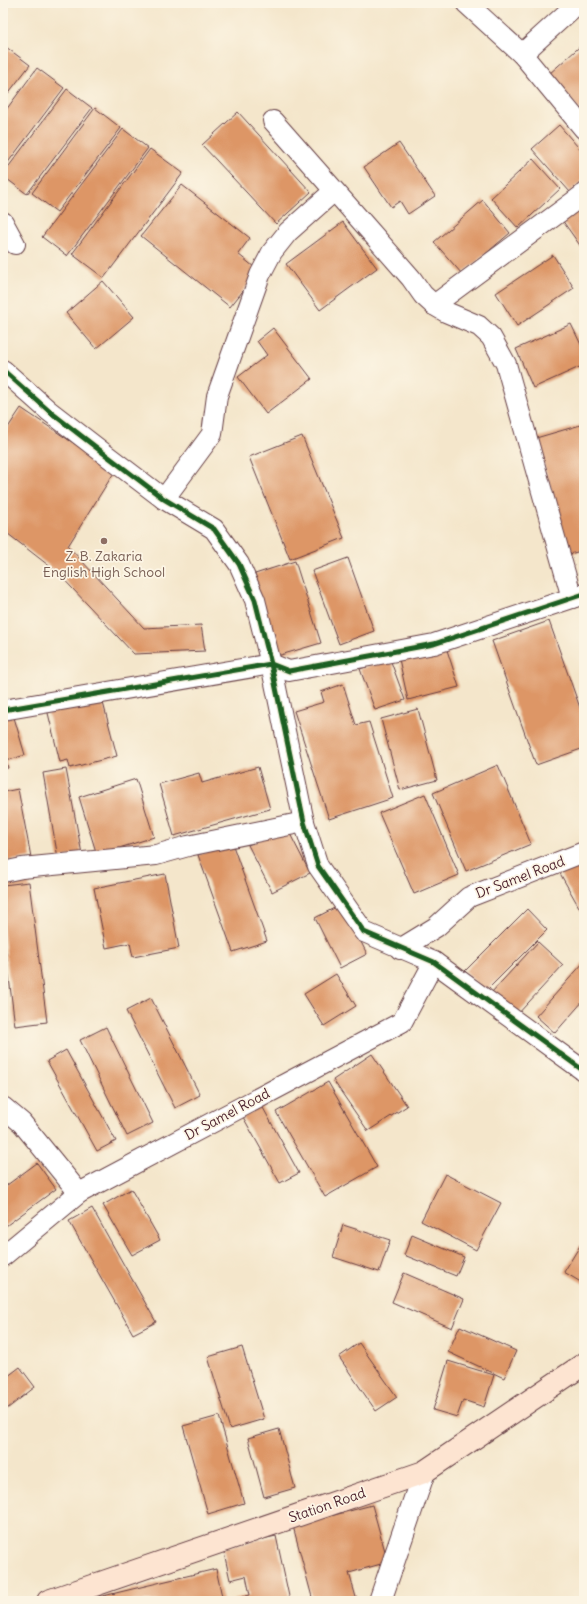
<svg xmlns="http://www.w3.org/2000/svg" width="587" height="1604" font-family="Delius,sans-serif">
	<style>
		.building { fill: #dd9666 }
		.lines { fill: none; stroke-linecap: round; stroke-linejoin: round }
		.minor-casing { stroke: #643d43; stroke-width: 22 }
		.tertiary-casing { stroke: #643d43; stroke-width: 24 }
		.secondary-casing { stroke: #643d43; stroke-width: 24 }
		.minor { stroke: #fff; stroke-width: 20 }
		.tertiary { stroke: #fff; stroke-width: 22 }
		.secondary { stroke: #fde4d1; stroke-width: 22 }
		.cycleway-casing { stroke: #fcf5e5; stroke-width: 8 }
		.cycleway { stroke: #1b5e20; stroke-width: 5 }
		.education-dot { fill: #8d6e63; stroke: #fcf5e5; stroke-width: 1.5 }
		.labels { text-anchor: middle; stroke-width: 3.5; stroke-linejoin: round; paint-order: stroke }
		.education-label { font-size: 14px; fill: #785e54; stroke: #fcf5e5 }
		.street-label { font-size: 14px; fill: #4a1f2b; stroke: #fcf5e5 }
	</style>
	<rect width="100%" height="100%" fill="#fcf5e5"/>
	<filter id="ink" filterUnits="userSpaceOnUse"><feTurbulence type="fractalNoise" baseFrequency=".025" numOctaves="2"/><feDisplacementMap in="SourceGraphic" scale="8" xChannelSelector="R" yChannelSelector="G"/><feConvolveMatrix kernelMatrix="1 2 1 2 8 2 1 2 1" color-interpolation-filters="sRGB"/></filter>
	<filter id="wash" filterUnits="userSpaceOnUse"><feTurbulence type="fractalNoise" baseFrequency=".012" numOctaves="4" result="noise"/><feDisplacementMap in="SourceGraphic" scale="16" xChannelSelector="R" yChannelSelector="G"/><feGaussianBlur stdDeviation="0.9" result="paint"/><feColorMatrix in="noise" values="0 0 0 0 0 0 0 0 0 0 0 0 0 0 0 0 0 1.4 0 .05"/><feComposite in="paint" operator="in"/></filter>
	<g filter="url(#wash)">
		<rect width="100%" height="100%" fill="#f4e6cb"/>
		<g id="blocks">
			<g class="building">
				<path d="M 584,43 L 584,107 L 580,110 L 549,74 Z"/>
				<path d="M 6,47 L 30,65 L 3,100 L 3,52 Z"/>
				<path d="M 37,68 L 64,88 L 3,169 L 3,114 Z"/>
				<path d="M 67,89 L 92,108 L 27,194 L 3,176 L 3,174 Z"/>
				<path d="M 95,108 L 121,128 L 57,212 L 32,193 Z"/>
				<path d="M 238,112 L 311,192 L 276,224 L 202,145 Z"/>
				<path d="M 559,125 L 584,154 L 584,179 L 570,192 L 532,149 Z"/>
				<path d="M 123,129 L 148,148 L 67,256 L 42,237 Z"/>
				<path d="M 399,143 L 435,196 L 408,214 L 400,201 L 391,207 L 364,167 Z"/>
				<path d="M 150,149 L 183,173 L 104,278 L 72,254 Z"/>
				<path d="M 533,159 L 560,189 L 518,228 L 491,198 Z"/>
				<path d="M 182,185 L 250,238 L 238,254 L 259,271 L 230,307 L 141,236 Z"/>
				<path d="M 483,200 L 510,233 L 462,274 L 434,242 Z"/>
				<path d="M 584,204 L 584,251 L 562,220 Z"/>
				<path d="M 343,222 L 377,268 L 320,310 L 286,264 Z"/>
				<path d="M 553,255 L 574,288 L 517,326 L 496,293 Z"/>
				<path d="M 103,281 L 134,317 L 96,349 L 66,313 Z"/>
				<path d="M 571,324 L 584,351 L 584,365 L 533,388 L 516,349 Z"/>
				<path d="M 273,328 L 312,379 L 266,414 L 238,377 L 267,355 L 257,341 Z"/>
				<path d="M 21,408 L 115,471 L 68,546 L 144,628 L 201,625 L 205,651 L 134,654 L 57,572 L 3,530 L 3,435 Z"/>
				<path d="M 584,424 L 584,550 L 570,554 L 536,438 Z"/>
				<path d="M 302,436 L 344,538 L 290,559 L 249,457 Z"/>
				<path d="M 348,558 L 374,631 L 339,644 L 312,571 Z"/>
				<path d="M 295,561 L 321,643 L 277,656 L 252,575 Z"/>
				<path d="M 549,621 L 584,719 L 584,748 L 536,765 L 492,641 Z"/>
				<path d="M 446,647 L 459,687 L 408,700 L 399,659 Z"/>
				<path d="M 390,659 L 405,700 L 375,710 L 360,669 Z"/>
				<path d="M 343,684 L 356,725 L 369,722 L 393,798 L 329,819 L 294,711 L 324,702 L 321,692 Z"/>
				<path d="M 101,695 L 117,756 L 70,768 L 68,760 L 60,762 L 47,709 Z"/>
				<path d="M 418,709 L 437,780 L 400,790 L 381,719 Z"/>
				<path d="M 13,714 L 25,755 L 6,761 L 8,768 L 3,769 L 3,717 Z"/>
				<path d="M 498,765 L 531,844 L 466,871 L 433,793 Z"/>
				<path d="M 258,767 L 270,809 L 174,836 L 159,784 L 199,773 L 202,783 Z"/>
				<path d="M 66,769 L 82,854 L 58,858 L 43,773 Z"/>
				<path d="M 136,779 L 154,837 L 97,855 L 79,797 Z"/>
				<path d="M 18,789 L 31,857 L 3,862 L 3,792 Z"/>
				<path d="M 425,794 L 459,875 L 414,894 L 379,813 Z"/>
				<path d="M 286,826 L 310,873 L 272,892 L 248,845 Z"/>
				<path d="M 232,843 L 267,941 L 233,952 L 198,855 Z"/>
				<path d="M 584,860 L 584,916 L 557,868 Z"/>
				<path d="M 165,874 L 179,948 L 133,957 L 130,943 L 106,948 L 94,888 Z"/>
				<path d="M 29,882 L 47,1022 L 15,1026 L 3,929 L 3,885 Z"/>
				<path d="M 342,904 L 367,954 L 340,968 L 315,918 Z"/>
				<path d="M 527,909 L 547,930 L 485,992 L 465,971 Z"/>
				<path d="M 538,942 L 563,965 L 516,1016 L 491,993 Z"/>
				<path d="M 584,962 L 584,1000 L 555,1033 L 536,1016 Z"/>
				<path d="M 336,974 L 356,1006 L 324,1026 L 304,994 Z"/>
				<path d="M 151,998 L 200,1095 L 175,1108 L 126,1011 Z"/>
				<path d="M 106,1027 L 153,1123 L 127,1136 L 80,1040 Z"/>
				<path d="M 66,1050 L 116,1141 L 97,1151 L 47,1061 Z"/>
				<path d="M 372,1054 L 407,1106 L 368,1131 L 333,1080 Z"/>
				<path d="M 328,1082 L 377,1167 L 325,1197 L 276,1112 Z"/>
				<path d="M 262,1106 L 299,1173 L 280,1183 L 243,1117 Z"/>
				<path d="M 37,1163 L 56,1189 L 3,1228 L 3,1188 Z"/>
				<path d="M 445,1174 L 501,1203 L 476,1250 L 421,1221 Z"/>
				<path d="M 131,1189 L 160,1240 L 132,1255 L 103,1205 Z"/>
				<path d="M 92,1208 L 156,1322 L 133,1334 L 69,1221 Z"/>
				<path d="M 343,1225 L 390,1240 L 379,1272 L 333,1257 Z"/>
				<path d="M 412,1235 L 464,1257 L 456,1276 L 404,1255 Z"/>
				<path d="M 584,1239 L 584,1284 L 564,1272 Z"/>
				<path d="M 404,1273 L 464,1299 L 452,1328 L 392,1302 Z"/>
				<path d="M 460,1326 L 516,1351 L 504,1378 L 448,1352 Z"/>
				<path d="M 359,1343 L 397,1397 L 376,1411 L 339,1357 Z"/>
				<path d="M 242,1347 L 264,1419 L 230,1429 L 208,1357 Z"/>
				<path d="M 448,1361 L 494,1375 L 484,1407 L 463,1400 L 457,1417 L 433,1410 Z"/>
				<path d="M 20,1367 L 35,1387 L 3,1412 L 3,1380 Z"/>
				<path d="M 219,1416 L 244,1503 L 208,1514 L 183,1426 Z"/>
				<path d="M 279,1429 L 295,1488 L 264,1497 L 248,1438 Z"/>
				<path d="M 372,1505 L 388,1562 L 349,1573 L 357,1601 L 313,1601 L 293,1526 Z"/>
				<path d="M 276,1536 L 290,1601 L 235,1601 L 234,1599 L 250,1595 L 246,1576 L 230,1580 L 223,1548 Z"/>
				<path d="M 216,1569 L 223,1601 L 100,1601 L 99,1597 Z"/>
			</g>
		</g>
	</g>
	<g filter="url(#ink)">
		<use href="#blocks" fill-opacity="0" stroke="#643d43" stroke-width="1"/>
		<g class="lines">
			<defs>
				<g id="minor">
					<path d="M 466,3 L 522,54 L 584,129"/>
					<path d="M 522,54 L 578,3"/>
					<path d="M 273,121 L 355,214 L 411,278 L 423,295 L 434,305 L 446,312 L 479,326 L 491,337 L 506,364 L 572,598"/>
					<path d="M 3,222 L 15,244"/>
					<path d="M 434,305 L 584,194"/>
					<path d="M 3,370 L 49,411 L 106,455 L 164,499 L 214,529 L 239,564 L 255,600 L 271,664 L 304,822 L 318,866 L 364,932 L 434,962 L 584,1071"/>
					<path d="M 164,499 L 212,434 L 217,396 L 260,275 L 272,252 L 288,232 L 334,191"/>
					<path d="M 3,710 L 271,664 L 289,671 L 434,644 L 584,594"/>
					<path d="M 3,872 L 22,868 L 156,855 L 188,846 L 304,822"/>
					<path d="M 400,949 L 436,927 L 469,897 L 584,852"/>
					<path d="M 3,1107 L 22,1123 L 79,1193"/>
					<path d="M 3,1256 L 79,1193 L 402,1022 L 434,962"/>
				</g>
				<path id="tertiary" d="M 380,1601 L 424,1472"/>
				<path id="secondary" d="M 48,1601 L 424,1472 L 584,1364"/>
			</defs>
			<use href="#minor" class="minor-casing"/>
			<use href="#tertiary" class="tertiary-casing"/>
			<use href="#secondary" class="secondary-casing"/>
			<use href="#minor" class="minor"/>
			<use href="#tertiary" class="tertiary"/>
			<use href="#secondary" class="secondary"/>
			<defs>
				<g id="cycleway">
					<path d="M 3,370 L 49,411 L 106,455 L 164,499 L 214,529 L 239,564 L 255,600 L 271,664 L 304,822 L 318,866 L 364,932 L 434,962 L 584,1071"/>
					<path d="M 3,710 L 271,664 L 289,671 L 434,644 L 584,594"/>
				</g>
			</defs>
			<use href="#cycleway" class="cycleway-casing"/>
			<use href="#cycleway" class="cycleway"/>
		</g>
	</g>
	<circle class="education-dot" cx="104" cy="541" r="4"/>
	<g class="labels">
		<g class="education-label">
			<text x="104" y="561">Z. B. Zakaria<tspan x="104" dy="16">English High School</tspan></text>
		</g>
		<g class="street-label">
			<text transform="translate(520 877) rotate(-21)" y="5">Dr Samel Road</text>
			<text transform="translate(227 1114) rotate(-28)" y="5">Dr Samel Road</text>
			<text transform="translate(327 1505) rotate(-19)" y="5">Station Road</text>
		</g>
	</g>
	<rect width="587" height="1604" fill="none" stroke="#fcf5e5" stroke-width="16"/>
</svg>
